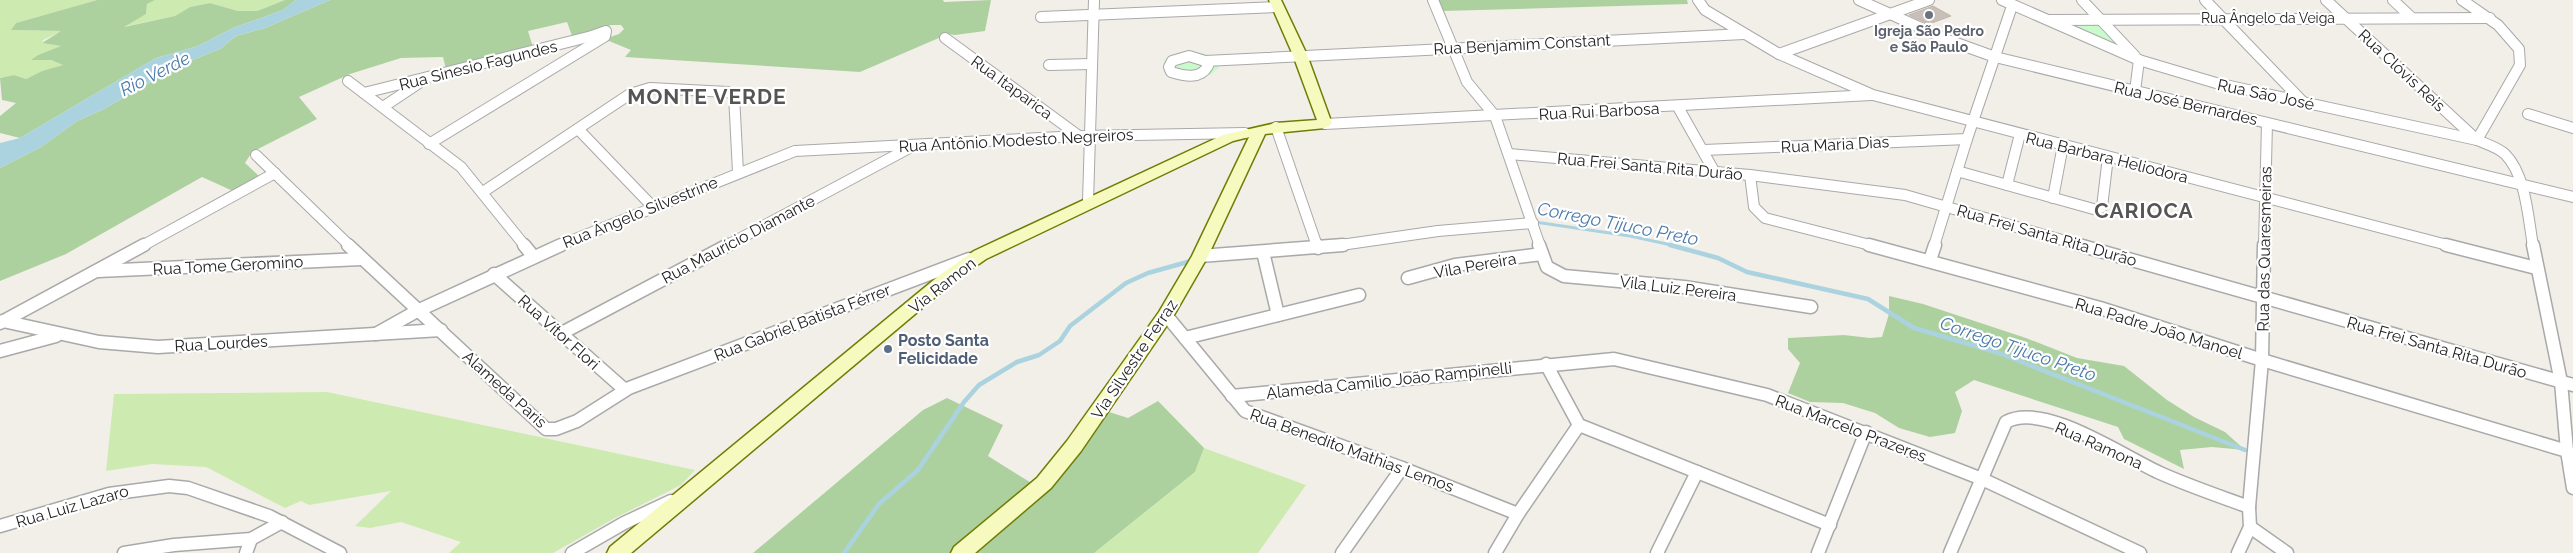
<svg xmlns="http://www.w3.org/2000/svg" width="2573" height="553" font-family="Raleway,sans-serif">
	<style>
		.grass { fill: #cdebb0 }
		.forest { fill: #add19e }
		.park { fill: #c8facc }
		.water { fill: #aad3df }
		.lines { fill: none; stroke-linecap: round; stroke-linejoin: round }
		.stream-far1 { stroke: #aad3df; stroke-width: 3 }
		.stream { stroke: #aad3df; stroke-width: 4.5 }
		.building { fill: #c7bfb8; stroke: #c4b6ab }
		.street-far1-casing { stroke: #a9a9a9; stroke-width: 12 }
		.street-casing { stroke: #a9a9a9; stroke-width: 15 }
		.secondary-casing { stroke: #707d05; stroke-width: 3 }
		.street-far1 { stroke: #fff; stroke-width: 10 }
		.street { stroke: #fff; stroke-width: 12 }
		.secondary { fill: #f7fabf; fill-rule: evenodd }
		.worship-dot { fill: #6b7280; stroke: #fff; stroke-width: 2 }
		.service-dot { fill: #5c6f8a; stroke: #fff; stroke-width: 2 }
		.labels { text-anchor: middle; stroke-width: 4.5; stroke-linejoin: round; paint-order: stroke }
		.far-street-label { font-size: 14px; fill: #222; stroke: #fff }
		.far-worship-label { font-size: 14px; font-weight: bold; fill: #5b616d; stroke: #fff }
		.street-label { font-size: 16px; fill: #222; stroke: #fff }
		.service-label { font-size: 16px; font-weight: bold; fill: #4e5e75; stroke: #fff; text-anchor: start }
		.water-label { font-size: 18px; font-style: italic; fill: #4a7aab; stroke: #fff }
		.district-label { font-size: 21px; font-weight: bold; letter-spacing: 1px; fill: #555; stroke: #fff }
	</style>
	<rect width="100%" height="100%" fill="#f2efe9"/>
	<g class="grass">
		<path d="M 0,0 L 97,0 L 16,23 L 11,30 L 62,31 L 43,40 L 42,43 L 62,46 L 38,55 L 32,60 L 51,60 L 64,65 L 42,71 L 26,79 L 14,75 L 0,78 Z"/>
		<path d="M 155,0 L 285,0 L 257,11 L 238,11 L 210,3 L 190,7 L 175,16 L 122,27 L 146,14 L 147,4 Z"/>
		<path d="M 327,392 L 695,470 L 681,485 L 615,518 L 553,553 L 449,553 L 461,542 L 401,522 L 370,528 L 355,526 L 391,491 L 309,505 L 301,501 L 285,508 L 206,467 L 152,464 L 106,471 L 114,394 Z"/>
		<path d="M 1204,448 L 1306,485 L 1258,553 L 1094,553 L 1195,472 Z"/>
	</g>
	<g class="forest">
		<path d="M 97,0 L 155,0 L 147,4 L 146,14 L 124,27 L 175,16 L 190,7 L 210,3 L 238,11 L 257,11 L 285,0 L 296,0 L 283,10 L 233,28 L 198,46 L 156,58 L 20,138 L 0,133 L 0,116 L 16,103 L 2,100 L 0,78 L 14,75 L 26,79 L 42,71 L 63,65 L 51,60 L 31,60 L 38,55 L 61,46 L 42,43 L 61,31 L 11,30 L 16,23 Z"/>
		<path d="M 330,0 L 943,0 L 944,2 L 991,0 L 985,31 L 955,35 L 948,34 L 860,72 L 625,57 L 631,50 L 604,39 L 619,34 L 624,29 L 621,25 L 611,25 L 572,36 L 567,22 L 528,31 L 533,47 L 446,69 L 443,57 L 401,58 L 350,74 L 299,97 L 317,119 L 252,152 L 245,163 L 259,176 L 233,191 L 202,177 L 66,254 L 0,281 L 0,168 L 41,147 L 77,121 L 104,109 L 180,65 L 220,49 L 236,36 L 265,28 Z"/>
		<path d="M 1438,0 L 1687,0 L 1688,4 L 1443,11 Z"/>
		<path d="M 1889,296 L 1923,304 L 2026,338 L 2077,358 L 2124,366 L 2167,400 L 2194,417 L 2225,432 L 2245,450 L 2212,447 L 2180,450 L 2184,469 L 2124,439 L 2118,427 L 1974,380 L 1955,392 L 1962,411 L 1955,433 L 1930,437 L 1899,428 L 1875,413 L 1843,403 L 1810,402 L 1788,393 L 1800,363 L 1788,349 L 1788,338 L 1844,335 L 1870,338 L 1882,337 L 1889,314 Z"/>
		<path d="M 947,398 L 1003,425 L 988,456 L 1033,484 L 952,553 L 753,553 L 923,410 Z"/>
		<path d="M 1158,401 L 1204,448 L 1195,472 L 1094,553 L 969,553 L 1106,411 L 1128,418 Z"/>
	</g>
	<g class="park">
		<path d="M 2097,21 L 2126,53 L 2057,25 Z"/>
		<path d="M 1182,52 C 1198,52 1213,51 1219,67 C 1204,86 1185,75 1166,69 L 1164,61 L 1171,55 Z"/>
	</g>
	<path class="water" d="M 296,0 L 330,0 L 265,28 L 236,36 L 220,49 L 180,65 L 104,109 L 77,121 L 41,147 L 0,168 L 0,143 L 20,138 L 156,58 L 198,46 L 233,28 L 283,10 Z"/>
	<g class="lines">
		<path class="stream-far1" d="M 1535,222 L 1630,236 L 1676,246"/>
		<g class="stream">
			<path d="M 1670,245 L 1718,258 L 1747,272 L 1868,299 L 1914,328 L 1999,353 L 2245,450"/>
			<path d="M 844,553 L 879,504 L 918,470 L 964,402 L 979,385 L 1017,362 L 1039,355 L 1060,341 L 1070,326 L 1126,283 L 1148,273 L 1191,261"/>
		</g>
	</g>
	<path class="building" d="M 1933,6 L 1951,16 L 1929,24 L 1909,15 Z"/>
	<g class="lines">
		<defs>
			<g id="street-far1">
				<path d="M 1433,0 L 1467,82 L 1495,116 L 1540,246"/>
				<path d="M 1698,0 L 1705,10 L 1779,54 L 1873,95 L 2451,246"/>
				<path d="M 1859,0 L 1948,40 L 1995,57 L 2573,197"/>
				<path d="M 2002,0 L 2139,60 L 2216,83 L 2477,140 C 2486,144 2497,147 2505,154 C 2526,175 2528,217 2533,246"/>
				<path d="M 2082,0 L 2135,56"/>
				<path d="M 2205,0 L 2303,102"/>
				<path d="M 2326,0 L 2477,140 L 2520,65 L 2519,49 L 2498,25 L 2462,0"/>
				<path d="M 2393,0 L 2412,18"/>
				<path d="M 1041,17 L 1277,7"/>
				<path d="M 2051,20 L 2490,18"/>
				<path d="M 606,31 L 605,36 L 592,36 Z"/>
				<path d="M 945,38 L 1079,136"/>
				<path d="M 1779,54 L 1929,0"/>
				<path d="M 1189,56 L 1205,61 L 1208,66 C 1200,80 1184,76 1171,72 L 1169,67 L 1172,61 Z"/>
				<path d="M 1205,61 L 1744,34"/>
				<path d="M 1049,65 L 1091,64"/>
				<path d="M 348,81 L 461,167 L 525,246"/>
				<path d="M 2135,91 L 2139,60"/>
				<path d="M 364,93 L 592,36"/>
				<path d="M 383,107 L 422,81"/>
				<path d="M 1678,107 L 1714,171"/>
				<path d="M 2528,114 L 2573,128"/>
				<path d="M 1325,124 L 1871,95"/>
				<path d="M 1276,127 L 1317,246"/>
				<path d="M 578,129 L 652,206"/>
				<path d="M 429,144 L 604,37"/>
				<path d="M 1704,150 L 1967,139"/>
				<path d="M 1509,154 L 1750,175 L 1905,195 L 2083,246"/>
				<path d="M 256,155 L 350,246"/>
				<path d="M 1957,171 L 2097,210 L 2102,207 L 2108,157"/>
				<path d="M 1750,175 L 1754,207 L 1765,218 L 1874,246"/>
				<path d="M 2007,185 L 2020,134"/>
				<path d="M 483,192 L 630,94 L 650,88 L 728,92 L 734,95 L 738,172"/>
				<path d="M 2053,198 L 2063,145"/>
				<path d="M 1088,202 L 1094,0"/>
				<path d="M 142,246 L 275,173"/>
				<path d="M 558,246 L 795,151 L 1079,136 L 1245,133"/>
				<path d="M 726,246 L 913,146"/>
				<path d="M 1334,246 L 1438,231 L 1533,223"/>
				<path d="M 1934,246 L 1967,139 L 2012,6"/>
				<path d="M 2264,246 L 2267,123"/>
			</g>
			<g id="street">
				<path d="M 348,245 L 546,429 L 556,429 L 577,421 L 629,388 L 969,259"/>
				<path d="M 524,245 L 533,256"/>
				<path d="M 1317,245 L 1318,248"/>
				<path d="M 1539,245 L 1547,267 L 1564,276 L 1684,287 L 1811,307"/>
				<path d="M 1869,245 L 2100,308 L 2262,360 L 2567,451 L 2573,488"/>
				<path d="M 2079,245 L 2573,385"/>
				<path d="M 2446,245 L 2536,268"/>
				<path d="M 2533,245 L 2561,382 L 2567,451 L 2572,455"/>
				<path d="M 1263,252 L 1278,315"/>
				<path d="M 1200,256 L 1343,245"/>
				<path d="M 1930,260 L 1935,245"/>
				<path d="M 98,271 L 361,259"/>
				<path d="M 494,274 L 625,390"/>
				<path d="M 1408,278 L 1455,265 L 1542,254"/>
				<path d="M 1166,315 L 1245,411 L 1402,468 L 1518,514"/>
				<path d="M 3,321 L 99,342 L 158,347 L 441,330"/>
				<path d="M 0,323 L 144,245"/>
				<path d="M 376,334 L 417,311 L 561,245"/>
				<path d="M 560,334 L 728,245"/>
				<path d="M 1185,338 L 1359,295"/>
				<path d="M 0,351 L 56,336"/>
				<path d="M 1546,364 L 1579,425 L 1830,525"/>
				<path d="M 1232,396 L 1614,359 L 1767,395 L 1982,479 L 2140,553"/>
				<path d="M 0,526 L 109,494 L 169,486 L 188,488 L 269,516 L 340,553"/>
				<path d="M 2250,527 L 2287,553"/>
				<path d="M 124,553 L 174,545 L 251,539 L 282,522"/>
				<path d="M 246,553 L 251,539"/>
				<path d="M 572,553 L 624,523 L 671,501"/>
				<path d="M 1342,553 L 1402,468"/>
				<path d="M 1495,553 L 1518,514 L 1579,425"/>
				<path d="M 1657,553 L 1697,472"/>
				<path d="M 1818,553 L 1866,432"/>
				<path d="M 1950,553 L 2006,422 C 2044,401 2124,457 2160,473 C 2189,486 2219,496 2249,507"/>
				<path d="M 2238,553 L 2250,527 L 2249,507 L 2262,360 L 2264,245"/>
			</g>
			<path id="secondary" d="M 1269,0 L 1281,0 L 1307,55 L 1332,124 L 1325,128 L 1265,134 L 1208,256 L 1174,315 L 1081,451 L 1051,488 L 975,553 L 951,553 L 954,547 L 1037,478 L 1067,441 L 1159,312 L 1192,256 L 1249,137 L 1233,141 L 986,259 L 953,282 L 631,553 L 607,553 L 610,547 L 941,274 L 974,251 L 1223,135 L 1276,123 L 1317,120 L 1293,55 Z"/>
		</defs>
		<use href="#street-far1" class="street-far1-casing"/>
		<use href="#street" class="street-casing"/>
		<use href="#secondary" class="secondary-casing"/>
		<use href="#street-far1" class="street-far1"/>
		<use href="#street" class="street"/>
		<use href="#secondary" class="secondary"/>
	</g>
	<circle class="worship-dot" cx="1929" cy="15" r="5"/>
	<circle class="service-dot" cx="888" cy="349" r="5"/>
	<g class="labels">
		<g class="far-street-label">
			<text x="2268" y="23">Rua Ângelo da Veiga</text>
		</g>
		<g class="far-worship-label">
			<text x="1929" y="36">Igreja São Pedro<tspan x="1929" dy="16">e São Paulo</tspan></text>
		</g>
		<g class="street-label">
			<text transform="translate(1522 44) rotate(-3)" y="6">Rua Benjamim Constant</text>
			<text transform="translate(478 65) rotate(-14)" y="6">Rua Sinesio Fagundes</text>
			<text transform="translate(2402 70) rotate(43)" y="6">Rua Clóvis Reis</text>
			<text transform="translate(1012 87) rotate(36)" y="6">Rua Itaparica</text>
			<text transform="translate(2266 94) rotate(12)" y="6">Rua São José</text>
			<text transform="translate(2186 103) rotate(13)" y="6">Rua José Bernardes</text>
			<text transform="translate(1599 111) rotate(-3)" y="6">Rua Rui Barbosa</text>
			<text transform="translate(1016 140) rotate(-3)" y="6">Rua Antônio Modesto Negreiros</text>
			<text transform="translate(1835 144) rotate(-3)" y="6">Rua Maria Dias</text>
			<text transform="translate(2107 157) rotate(14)" y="6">Rua Barbara Heliodora</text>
			<text transform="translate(1650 166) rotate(5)" y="6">Rua Frei Santa Rita Durão</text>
			<text transform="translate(640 212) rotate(-22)" y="6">Rua Ângelo Silvestrine</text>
			<text transform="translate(2047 235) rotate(16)" y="6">Rua Frei Santa Rita Durão</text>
			<text transform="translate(738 239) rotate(-28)" y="6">Rua Maurício Diamante</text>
			<text transform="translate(2264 249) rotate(-89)" y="6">Rua das Quaresmeiras</text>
			<text transform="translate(228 265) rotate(-3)" y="6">Rua Tome Geromino</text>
			<text transform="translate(1475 265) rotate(-10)" y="6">Vila Pereira</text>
			<text transform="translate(942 285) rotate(-38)" y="6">Via Ramon</text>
			<text transform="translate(1678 288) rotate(7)" y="6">Vila Luiz Pereira</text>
			<text transform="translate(802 322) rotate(-21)" y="6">Rua Gabriel Batista Férrer</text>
			<text transform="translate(2159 328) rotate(17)" y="6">Rua Padre João Manoel</text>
			<text transform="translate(559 332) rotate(42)" y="6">Rua Vítor Flori</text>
			<text transform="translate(221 343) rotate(-3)" y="6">Rua Lourdes</text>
			<text transform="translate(2437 347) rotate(16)" y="6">Rua Frei Santa Rita Durão</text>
			<text transform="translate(1134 359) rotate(-56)" y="6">Via Silvestre Ferraz</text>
			<text transform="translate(1389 380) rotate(-6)" y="6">Alameda Camilio João Rampinelli</text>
			<text transform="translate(505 389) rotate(42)" y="6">Alameda Paris</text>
			<text transform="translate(1851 428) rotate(21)" y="6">Rua Marcelo Prazeres</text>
			<text transform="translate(2099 445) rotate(24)" y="6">Rua Ramona</text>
			<text transform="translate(1352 450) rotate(20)" y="6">Rua Benedito Mathias Lemos</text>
			<text transform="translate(72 506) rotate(-16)" y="6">Rua Luiz Lazaro</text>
		</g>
		<g class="service-label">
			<text x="898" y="346">Posto Santa<tspan x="898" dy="18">Felicidade</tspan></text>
		</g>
		<g class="water-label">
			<text transform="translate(155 74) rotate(-27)" y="6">Rio Verde</text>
			<text transform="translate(1618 224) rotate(11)" y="6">Corrego Tijuco Preto</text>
			<text transform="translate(2018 349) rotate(19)" y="6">Corrego Tijuco Preto</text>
		</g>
		<g class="district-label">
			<text x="707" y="104">MONTE VERDE</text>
			<text x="2144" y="218">CARIOCA</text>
		</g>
	</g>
</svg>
